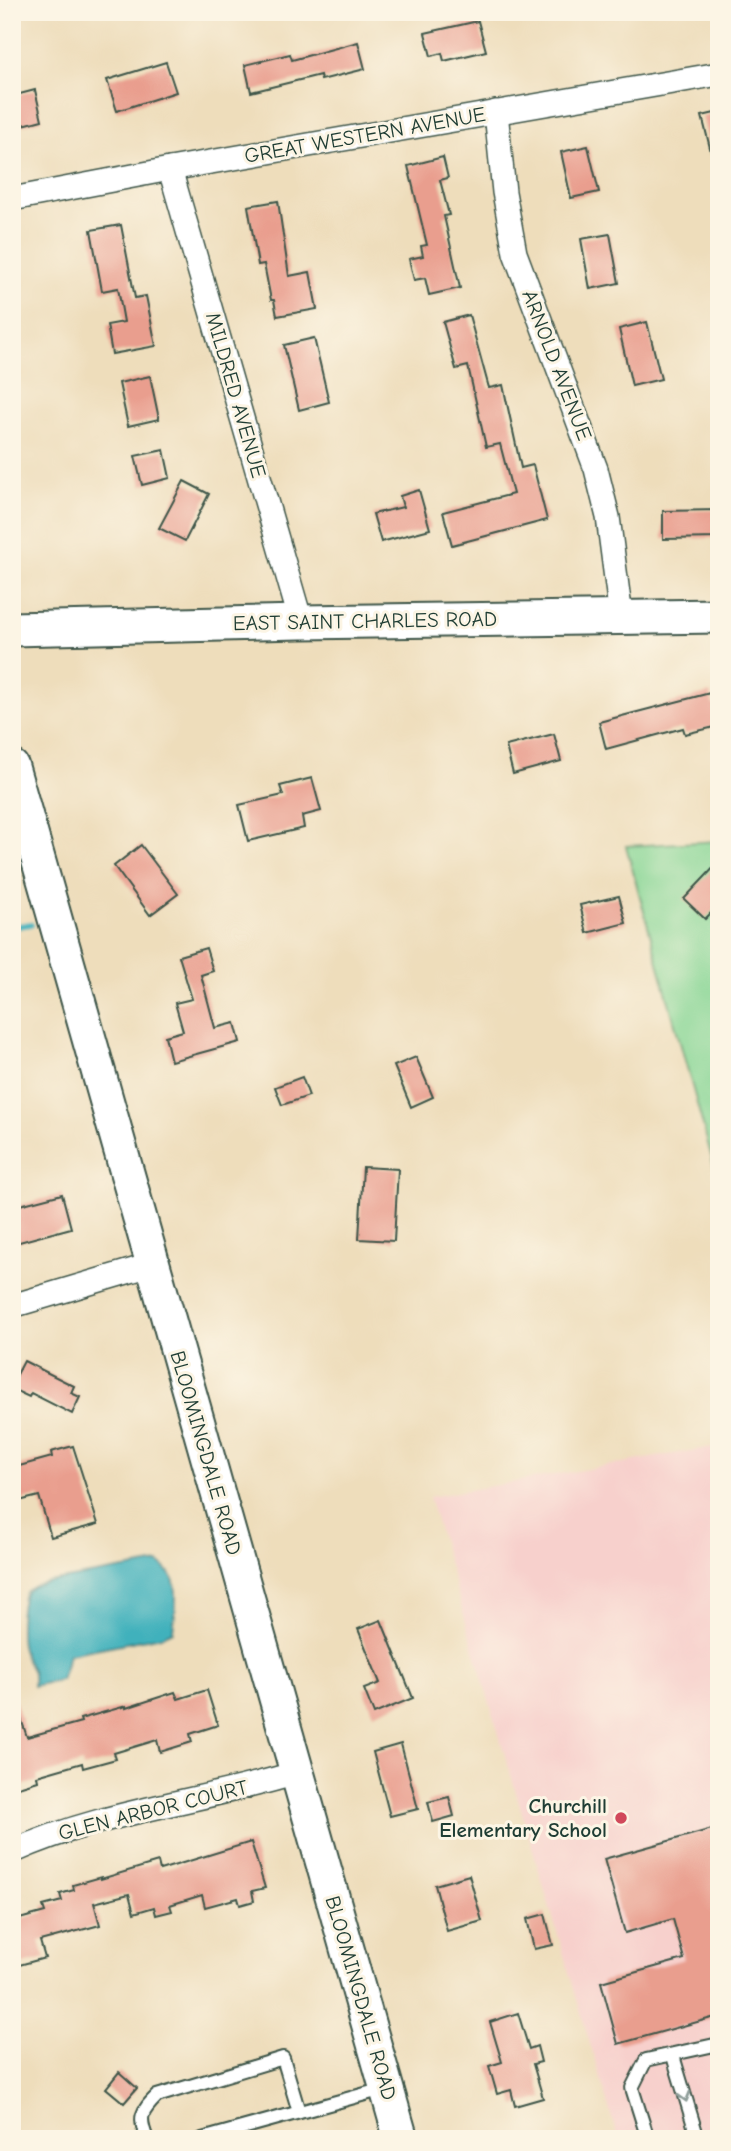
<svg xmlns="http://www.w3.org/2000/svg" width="731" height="2151" font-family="'Comic Neue',sans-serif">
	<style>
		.built { fill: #f7d0cc }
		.green { fill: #88d695; stroke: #548a64; stroke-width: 2 }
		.water { fill: #41b1bc; stroke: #307778; stroke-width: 2 }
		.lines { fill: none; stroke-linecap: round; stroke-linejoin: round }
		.stream { stroke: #41b1bc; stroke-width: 6 }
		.building { fill: #e99e8e }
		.lane-casing { stroke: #3e5548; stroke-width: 16 }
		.street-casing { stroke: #3e5548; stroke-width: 26 }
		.secondary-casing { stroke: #3e5548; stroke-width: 37 }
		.lane { stroke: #fff; stroke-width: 12 }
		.street { stroke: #fff; stroke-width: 23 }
		.secondary { stroke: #fff; stroke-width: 33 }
		.oneway { stroke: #8f9e9a }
		.poi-dot { fill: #d1495b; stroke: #fcf5e5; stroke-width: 2.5 }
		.labels { text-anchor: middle; stroke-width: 6; stroke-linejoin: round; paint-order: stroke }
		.street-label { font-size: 21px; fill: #1f3d34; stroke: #fcf5e5 }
		.poi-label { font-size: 21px; font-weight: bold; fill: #1f3d34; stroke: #fcf5e5; text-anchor: end }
	</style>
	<rect width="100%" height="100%" fill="#fcf5e5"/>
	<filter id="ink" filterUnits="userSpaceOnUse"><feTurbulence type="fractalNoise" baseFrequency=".0143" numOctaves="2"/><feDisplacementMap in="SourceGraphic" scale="14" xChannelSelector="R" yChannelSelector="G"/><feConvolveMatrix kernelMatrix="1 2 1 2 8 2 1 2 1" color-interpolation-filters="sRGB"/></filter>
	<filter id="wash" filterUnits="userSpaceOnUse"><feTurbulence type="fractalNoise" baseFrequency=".00686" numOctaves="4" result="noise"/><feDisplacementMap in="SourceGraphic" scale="28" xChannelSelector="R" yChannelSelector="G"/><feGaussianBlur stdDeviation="1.57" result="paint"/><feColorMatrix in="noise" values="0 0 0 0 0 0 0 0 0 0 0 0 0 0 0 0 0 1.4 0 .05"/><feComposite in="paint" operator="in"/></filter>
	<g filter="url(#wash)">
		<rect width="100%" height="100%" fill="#edb"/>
		<path class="built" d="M 719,1446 L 719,2139 L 618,2139 L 429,1497 Z"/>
		<path class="green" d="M 719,841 L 719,1184 L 626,846 Z"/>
		<path class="water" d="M 159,1563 C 184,1579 175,1605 173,1631 L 162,1636 L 69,1654 L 61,1680 L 33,1686 C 35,1663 27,1668 22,1650 C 19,1639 19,1604 25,1594 C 30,1586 40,1584 49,1582 Z"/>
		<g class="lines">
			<path class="stream" d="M 12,927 L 31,924"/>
		</g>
		<g id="blocks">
			<g class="building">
				<path d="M 478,21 L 486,51 L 444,61 L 442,53 L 431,56 L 425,33 Z"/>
				<path d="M 358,42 L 365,69 L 321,80 L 320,75 L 251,92 L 245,65 L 290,54 L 292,60 Z"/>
				<path d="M 166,62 L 176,92 L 117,111 L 107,80 Z"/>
				<path d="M 35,90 L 42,120 L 12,128 L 12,96 Z"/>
				<path d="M 719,112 L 719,160 L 713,160 L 702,116 Z"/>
				<path d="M 588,146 L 599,192 L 571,198 L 561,152 Z"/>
				<path d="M 443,157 L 448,178 L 440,180 L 449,215 L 444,216 L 460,288 L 429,295 L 425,278 L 414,280 L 409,259 L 423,256 L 421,246 L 427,245 L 408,166 Z"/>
				<path d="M 278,201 L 289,276 L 310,272 L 317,309 L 277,316 L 274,300 L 271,300 L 264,264 L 258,265 L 248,206 Z"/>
				<path d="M 121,225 L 135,298 L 146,296 L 156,346 L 112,354 L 107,325 L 124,322 L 118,288 L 102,291 L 91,230 Z"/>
				<path d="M 610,234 L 619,283 L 590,289 L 581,239 Z"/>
				<path d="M 469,315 L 489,388 L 503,385 L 521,468 L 533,465 L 547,520 L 452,545 L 443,512 L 513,494 L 500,444 L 486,447 L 468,366 L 456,369 L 443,322 Z"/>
				<path d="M 647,322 L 661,379 L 632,386 L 619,329 Z"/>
				<path d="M 314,338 L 329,402 L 299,410 L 284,345 Z"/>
				<path d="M 150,376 L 159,419 L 128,426 L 119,383 Z"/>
				<path d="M 164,450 L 170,478 L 142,485 L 135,456 Z"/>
				<path d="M 184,481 L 209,494 L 185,541 L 159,528 Z"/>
				<path d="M 419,490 L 430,529 L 381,542 L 373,514 L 403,507 L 400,496 Z"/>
				<path d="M 719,510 L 719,538 L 663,539 L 663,511 Z"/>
				<path d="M 710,693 L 713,705 L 719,704 L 719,726 L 685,734 L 683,728 L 606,749 L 599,722 Z"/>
				<path d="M 554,734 L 561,761 L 513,774 L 506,746 Z"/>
				<path d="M 312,778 L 321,811 L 302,816 L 304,828 L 248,841 L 239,805 L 283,795 L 280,786 Z"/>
				<path d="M 141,845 L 178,894 L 150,915 L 114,866 Z"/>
				<path d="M 719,862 L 719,905 L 705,919 L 684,899 Z"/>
				<path d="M 619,896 L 626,923 L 587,933 L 580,905 Z"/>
				<path d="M 206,948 L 213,971 L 201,975 L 215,1028 L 235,1023 L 240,1042 L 171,1061 L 165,1036 L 183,1031 L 175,1003 L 192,999 L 179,956 Z"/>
				<path d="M 416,1057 L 433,1097 L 411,1107 L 394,1066 Z"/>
				<path d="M 302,1077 L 309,1096 L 282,1105 L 275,1087 Z"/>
				<path d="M 363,1167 L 398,1169 L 394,1241 L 359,1239 Z"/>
				<path d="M 62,1194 L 71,1228 L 12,1244 L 12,1207 Z"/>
				<path d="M 24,1361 L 74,1386 L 71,1393 L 80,1397 L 72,1414 L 31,1393 L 29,1397 L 12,1389 L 12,1384 Z"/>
				<path d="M 73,1446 L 98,1524 L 51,1537 L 39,1496 L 15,1502 L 12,1494 L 12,1468 L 52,1457 L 51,1452 Z"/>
				<path d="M 381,1620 L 413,1698 L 374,1714 L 364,1689 L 380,1683 L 358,1629 Z"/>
				<path d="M 207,1690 L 218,1725 L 190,1734 L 192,1742 L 160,1752 L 157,1740 L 114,1753 L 116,1759 L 83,1768 L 82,1763 L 37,1776 L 38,1781 L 12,1789 L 12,1701 L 15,1700 L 27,1737 L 81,1722 L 80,1719 L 126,1706 L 126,1708 L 175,1692 L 178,1699 Z"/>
				<path d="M 401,1744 L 418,1809 L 390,1816 L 373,1752 Z"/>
				<path d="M 449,1797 L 454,1816 L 433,1822 L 428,1802 Z"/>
				<path d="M 719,1827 L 719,2016 L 618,2044 L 601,1982 L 684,1959 L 673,1919 L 625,1933 L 604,1859 Z"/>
				<path d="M 251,1842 L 265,1888 L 252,1891 L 254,1901 L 240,1905 L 238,1898 L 205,1907 L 202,1895 L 170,1905 L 172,1911 L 156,1915 L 154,1907 L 134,1913 L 129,1894 L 94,1903 L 100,1925 L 40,1941 L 45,1958 L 12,1967 L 12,1921 L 45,1912 L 43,1906 L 62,1901 L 60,1894 L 74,1890 L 73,1885 L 101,1877 L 101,1879 L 158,1862 L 160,1870 Z"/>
				<path d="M 469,1875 L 482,1921 L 447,1931 L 435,1885 Z"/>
				<path d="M 545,1914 L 553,1945 L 534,1949 L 527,1919 Z"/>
				<path d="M 518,2013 L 529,2049 L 537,2046 L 541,2062 L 533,2064 L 543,2098 L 515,2106 L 511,2090 L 497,2094 L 489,2066 L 502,2062 L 490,2022 Z"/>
				<path d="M 119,2072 L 137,2088 L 124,2103 L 106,2088 Z"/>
			</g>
		</g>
	</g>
	<g filter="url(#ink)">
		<use href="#blocks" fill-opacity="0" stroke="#3e5548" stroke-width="2"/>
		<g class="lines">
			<defs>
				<g id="lane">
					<path d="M 673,2056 L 698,2139"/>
					<path d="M 147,2139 C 138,2117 141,2112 157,2096 L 283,2058 L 299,2112"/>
					<path d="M 202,2139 L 387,2088"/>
					<path d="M 648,2139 L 632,2088 L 646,2060 L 719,2044"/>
				</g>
				<g id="street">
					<path d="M 496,112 L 504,192 L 515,253 L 596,469 L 608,517 L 621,617"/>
					<path d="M 170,169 L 301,622"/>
					<path d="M 12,199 L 170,169 L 719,74"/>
					<path d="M 12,1306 L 154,1264"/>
					<path d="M 12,1852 C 102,1811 202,1802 296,1773"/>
				</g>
				<g id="secondary">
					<path d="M 12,629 L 301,622 L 719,616"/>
					<path d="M 12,767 L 401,2139"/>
				</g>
			</defs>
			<use href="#lane" class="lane-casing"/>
			<use href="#street" class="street-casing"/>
			<use href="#secondary" class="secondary-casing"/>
			<use href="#lane" class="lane"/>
			<use href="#street" class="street"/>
			<use href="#secondary" class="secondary"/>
		</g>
		<defs><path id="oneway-chevron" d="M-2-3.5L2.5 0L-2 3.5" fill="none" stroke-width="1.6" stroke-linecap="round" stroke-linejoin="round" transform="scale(1.75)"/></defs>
		<use class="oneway" href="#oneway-chevron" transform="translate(685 2097) rotate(74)"/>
	</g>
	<circle class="poi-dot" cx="621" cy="1818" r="7"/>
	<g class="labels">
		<g class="street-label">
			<text transform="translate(365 135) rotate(-10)" y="7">GREAT WESTERN AVENUE</text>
			<text transform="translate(557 365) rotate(69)" y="7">ARNOLD AVENUE</text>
			<text transform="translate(236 395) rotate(74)" y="7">MILDRED AVENUE</text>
			<text transform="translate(365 621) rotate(-1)" y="7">EAST SAINT CHARLES ROAD</text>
			<text transform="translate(206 1453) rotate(74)" y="7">BLOOMINGDALE ROAD</text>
			<text transform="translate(153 1810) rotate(-14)" y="7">GLEN ARBOR COURT</text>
			<text transform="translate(361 1998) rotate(74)" y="7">BLOOMINGDALE ROAD</text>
		</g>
		<g class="poi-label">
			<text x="607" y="1813">Churchill<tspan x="607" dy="24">Elementary School</tspan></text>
		</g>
	</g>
	<rect width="731" height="2151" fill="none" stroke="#fcf5e5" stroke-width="42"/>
</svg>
